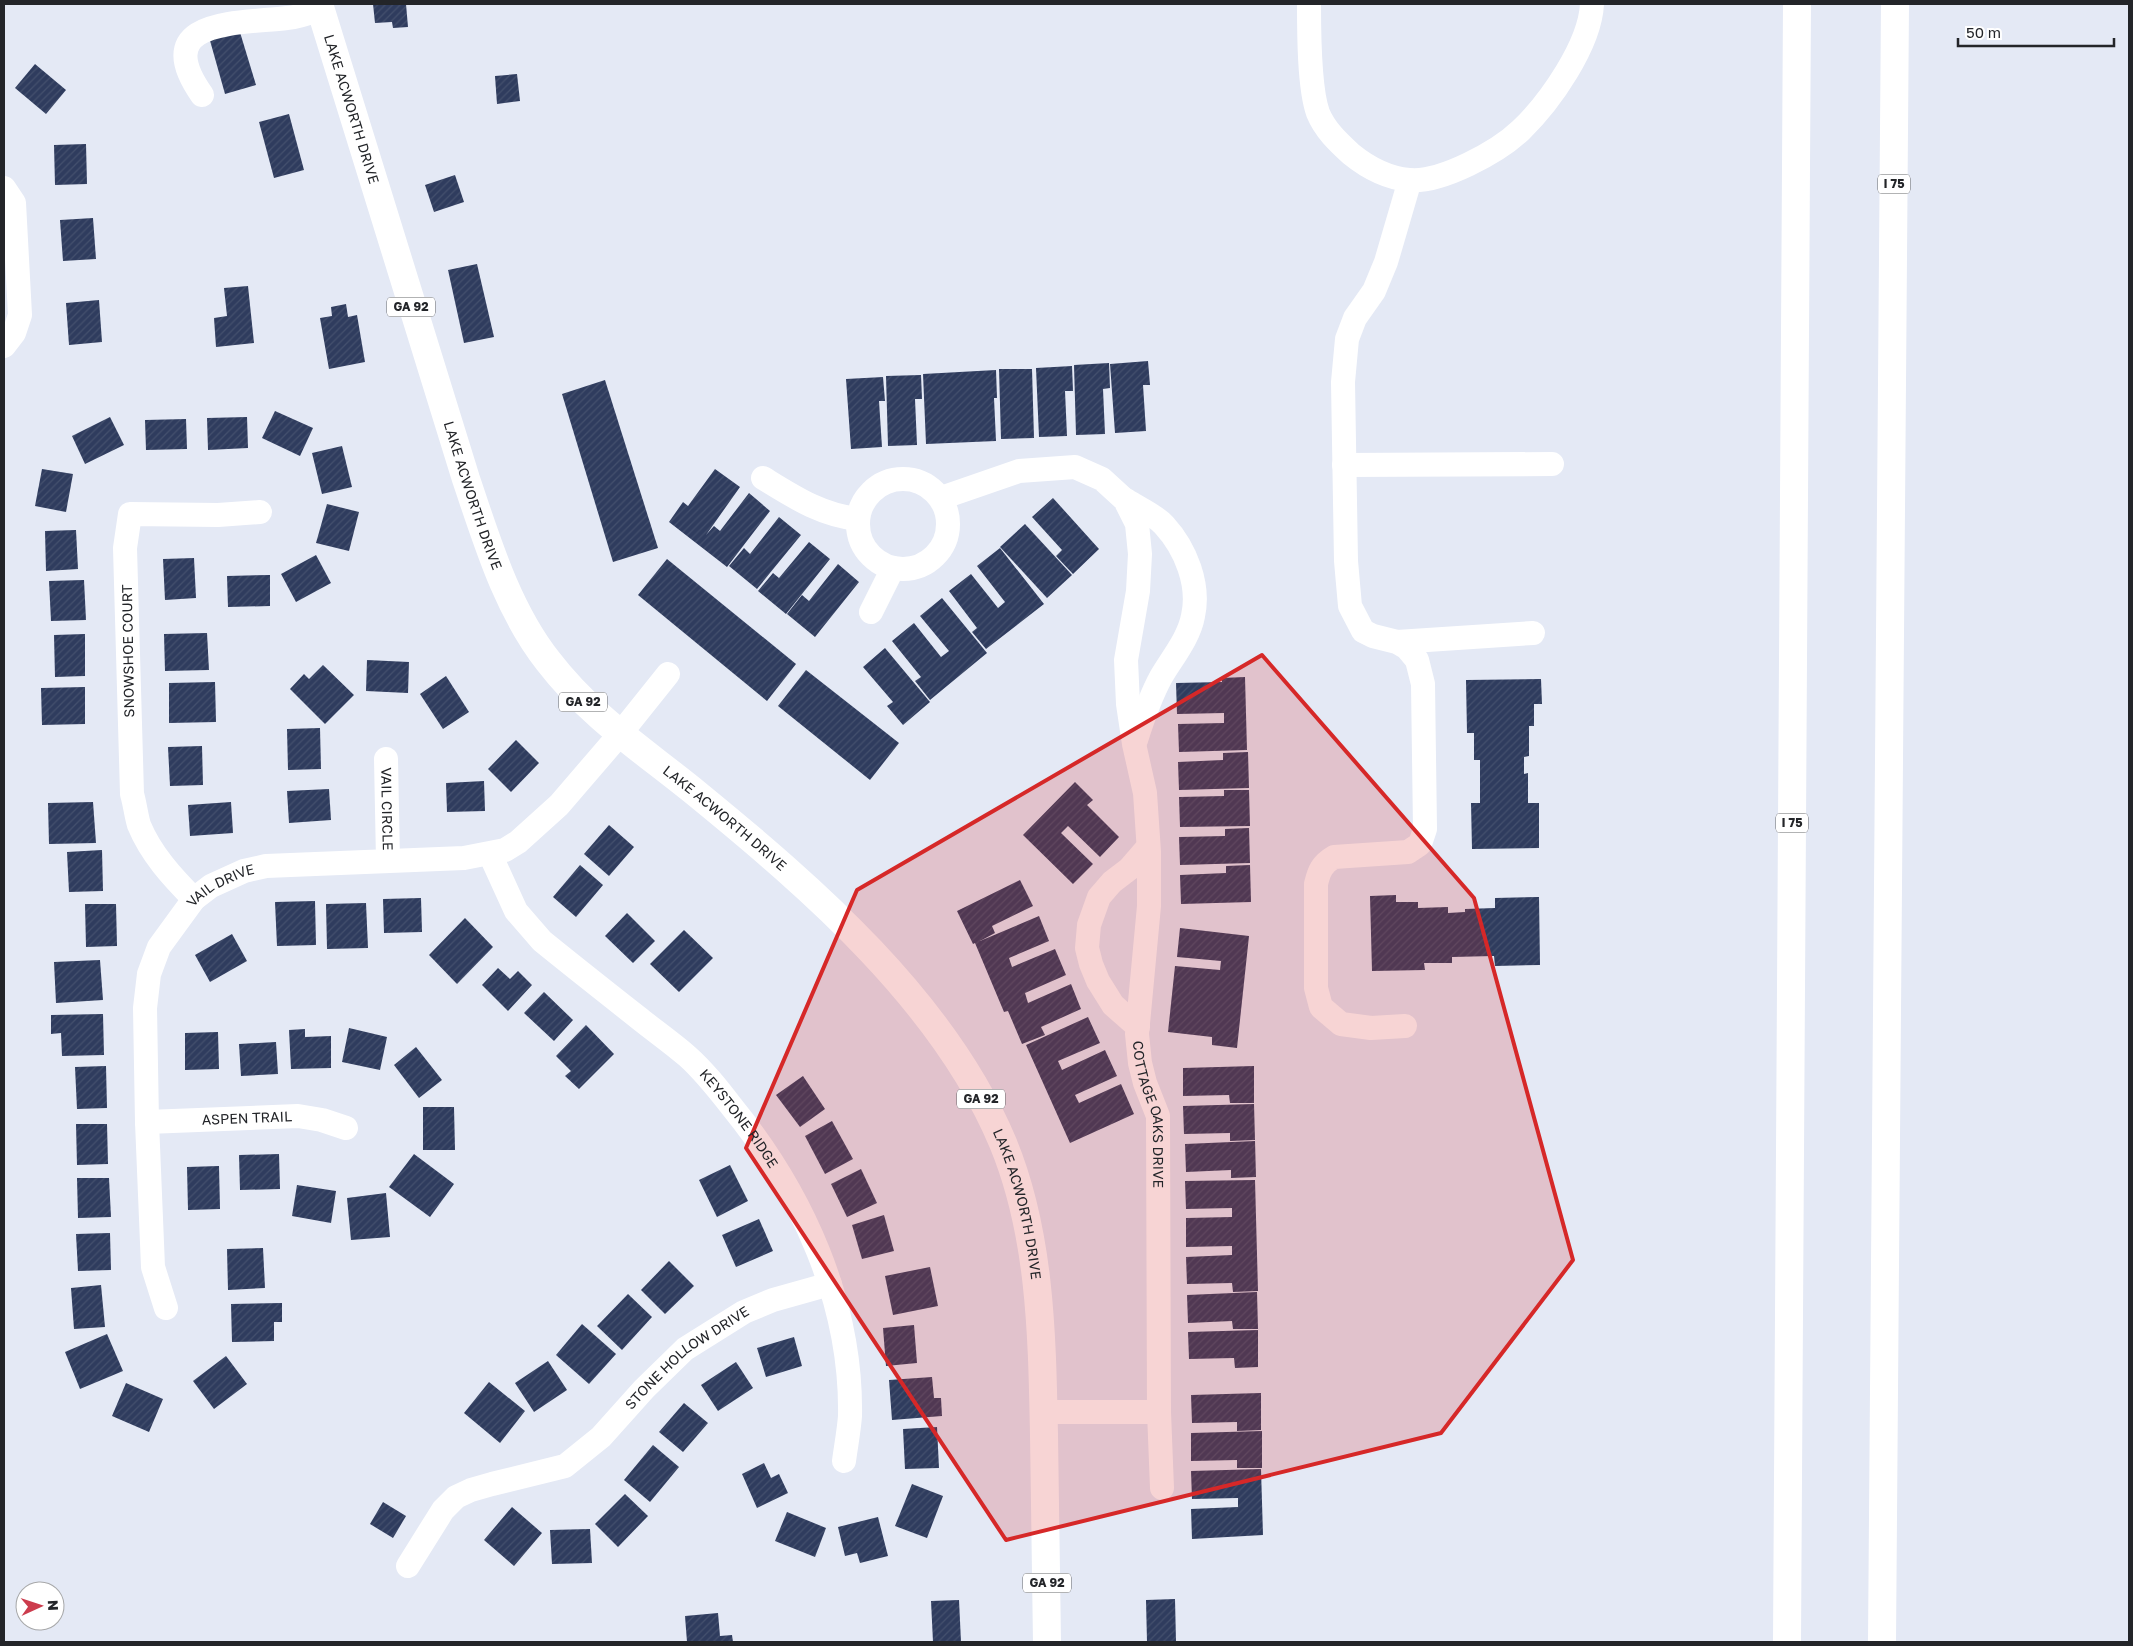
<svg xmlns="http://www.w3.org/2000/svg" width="2133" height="1646" font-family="'Golos Text',sans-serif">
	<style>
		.building { fill: url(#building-hatch) }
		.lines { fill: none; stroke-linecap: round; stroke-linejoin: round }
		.minor { stroke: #fff; stroke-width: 24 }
		.major { stroke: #fff; stroke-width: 28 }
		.highway { stroke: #fff; stroke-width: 28 }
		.marked { fill: #d62828; fill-opacity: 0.2; stroke: #d62828; stroke-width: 4; stroke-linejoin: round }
		.labels { text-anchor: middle; stroke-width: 5; stroke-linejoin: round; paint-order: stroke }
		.shield { fill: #fff; stroke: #656669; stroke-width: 1 }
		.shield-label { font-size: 12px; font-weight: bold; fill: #232529 }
		.street-label { font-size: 14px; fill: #232529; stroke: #fff }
	</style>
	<defs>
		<pattern id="building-hatch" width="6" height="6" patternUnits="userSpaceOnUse" patternTransform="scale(1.25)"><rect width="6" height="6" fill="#2f3c5e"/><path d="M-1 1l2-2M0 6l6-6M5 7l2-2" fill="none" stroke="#44506d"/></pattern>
	</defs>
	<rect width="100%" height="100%" fill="#e4e9f5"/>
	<g class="building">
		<path d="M 373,4 L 406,4 L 408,27 L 393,28 L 392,22 L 375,23 Z"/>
		<path d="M 239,29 L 256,85 L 225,94 L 209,37 Z"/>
		<path d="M 35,64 L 66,90 L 46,114 L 15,88 Z"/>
		<path d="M 517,74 L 520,101 L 497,104 L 495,76 Z"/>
		<path d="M 289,114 L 304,170 L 274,178 L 259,122 Z"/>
		<path d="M 86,144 L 87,184 L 55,185 L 54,145 Z"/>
		<path d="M 455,175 L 464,202 L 434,212 L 425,185 Z"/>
		<path d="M 93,218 L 96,259 L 63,261 L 60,220 Z"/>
		<path d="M 477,264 L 494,337 L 464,343 L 448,270 Z"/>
		<path d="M 248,286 L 254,343 L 216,347 L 214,318 L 227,316 L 224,288 Z"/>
		<path d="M 99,300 L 102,342 L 69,345 L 66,303 Z"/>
		<path d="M 346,304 L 348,317 L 357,315 L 365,362 L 329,369 L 320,318 L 332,316 L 331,307 Z"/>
		<path d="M 1148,361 L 1150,385 L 1143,385 L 1146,431 L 1115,433 L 1110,364 Z"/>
		<path d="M 1109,363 L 1110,388 L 1103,389 L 1105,434 L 1076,435 L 1074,365 Z"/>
		<path d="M 1072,366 L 1073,391 L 1065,391 L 1067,436 L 1039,437 L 1036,368 Z"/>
		<path d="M 999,369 L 1032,369 L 1034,438 L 1001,439 Z"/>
		<path d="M 996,370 L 997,398 L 994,398 L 996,441 L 926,444 L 923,374 Z"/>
		<path d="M 921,375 L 922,399 L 915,399 L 917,445 L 888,446 L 886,376 Z"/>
		<path d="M 883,377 L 885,401 L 879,401 L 882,447 L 851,449 L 846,379 Z"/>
		<path d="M 605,380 L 658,548 L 613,562 L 562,394 Z"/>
		<path d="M 275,411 L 313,428 L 300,456 L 262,438 Z"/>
		<path d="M 110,417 L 124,445 L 85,464 L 72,436 Z"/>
		<path d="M 247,417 L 248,448 L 208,450 L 207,418 Z"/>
		<path d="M 186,419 L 187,449 L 146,450 L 145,420 Z"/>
		<path d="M 342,446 L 352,487 L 322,494 L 312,453 Z"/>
		<path d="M 42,469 L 73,474 L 66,512 L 35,506 Z"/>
		<path d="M 715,469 L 740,487 L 706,535 L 714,526 L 720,531 L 749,493 L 770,511 L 727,567 L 669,522 L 683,502 L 688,506 Z"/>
		<path d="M 1053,498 L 1099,549 L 1073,574 L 1056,556 L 1062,550 L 1032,517 Z"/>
		<path d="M 327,504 L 359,512 L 349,551 L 316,543 Z"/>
		<path d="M 779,517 L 801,535 L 757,589 L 729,566 L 744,548 L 750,554 Z"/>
		<path d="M 1025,524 L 1072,575 L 1047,598 L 1000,547 Z"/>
		<path d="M 76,530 L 78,569 L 46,571 L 45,531 Z"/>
		<path d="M 809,542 L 830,559 L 786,614 L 758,591 L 773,573 L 779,578 Z"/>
		<path d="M 1000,548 L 1044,604 L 986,649 L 972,632 L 977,628 L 949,591 L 971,574 L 998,608 L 1005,602 L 977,566 Z"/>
		<path d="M 316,555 L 331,583 L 296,602 L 281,574 Z"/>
		<path d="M 194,558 L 196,598 L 165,600 L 163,559 Z"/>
		<path d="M 667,559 L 796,664 L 767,701 L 638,595 Z"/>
		<path d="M 838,564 L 859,582 L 815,637 L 787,614 L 802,595 L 809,601 Z"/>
		<path d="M 270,575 L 270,606 L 228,607 L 227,576 Z"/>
		<path d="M 84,580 L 86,620 L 51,621 L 49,581 Z"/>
		<path d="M 942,598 L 987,653 L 930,700 L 915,681 L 921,677 L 892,641 L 914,623 L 941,657 L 949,651 L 920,616 Z"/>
		<path d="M 207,633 L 209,670 L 165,671 L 164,634 Z"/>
		<path d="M 85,634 L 85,676 L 55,677 L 54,635 Z"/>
		<path d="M 885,648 L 930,702 L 903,725 L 887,706 L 893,702 L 863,667 Z"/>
		<path d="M 367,660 L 409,662 L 408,693 L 366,691 Z"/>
		<path d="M 323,665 L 354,695 L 325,724 L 290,689 L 304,674 L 309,679 Z"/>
		<path d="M 806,670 L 899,743 L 870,780 L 778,706 Z"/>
		<path d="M 446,676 L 469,712 L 443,729 L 420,694 Z"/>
		<path d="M 1245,677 L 1247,750 L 1179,752 L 1178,724 L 1224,723 L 1224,713 L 1177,714 L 1176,683 L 1222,682 L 1222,678 Z"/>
		<path d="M 1541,679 L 1542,704 L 1534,704 L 1534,726 L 1529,726 L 1529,756 L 1524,757 L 1524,774 L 1528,773 L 1528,803 L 1539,803 L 1539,848 L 1472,849 L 1471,803 L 1480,803 L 1480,760 L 1474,760 L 1474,733 L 1467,733 L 1466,680 Z"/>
		<path d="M 215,682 L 216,722 L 169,723 L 169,683 Z"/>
		<path d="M 85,687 L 85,724 L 42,725 L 41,688 Z"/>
		<path d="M 320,728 L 321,769 L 288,770 L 287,729 Z"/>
		<path d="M 516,740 L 539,763 L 511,792 L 488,769 Z"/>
		<path d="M 202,746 L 203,785 L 170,786 L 168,747 Z"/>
		<path d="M 1248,752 L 1249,788 L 1179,790 L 1178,762 L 1223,760 L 1223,753 Z"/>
		<path d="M 484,781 L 485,811 L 447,812 L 446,783 Z"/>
		<path d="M 1075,782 L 1093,800 L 1087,805 L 1119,837 L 1100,857 L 1068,826 L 1061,833 L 1093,864 L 1073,884 L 1023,835 Z"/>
		<path d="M 329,789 L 331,820 L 289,823 L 287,791 Z"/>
		<path d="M 1224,790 L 1249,790 L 1250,826 L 1180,827 L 1179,797 L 1224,796 Z"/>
		<path d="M 93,802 L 96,843 L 49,844 L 48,803 Z"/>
		<path d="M 231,802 L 233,833 L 190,836 L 188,805 Z"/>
		<path d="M 609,825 L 634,847 L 609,876 L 584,854 Z"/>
		<path d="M 1249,828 L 1250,863 L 1180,865 L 1179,837 L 1225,836 L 1225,829 Z"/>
		<path d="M 102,850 L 103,891 L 69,892 L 67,852 Z"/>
		<path d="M 580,865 L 603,885 L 576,917 L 553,897 Z"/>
		<path d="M 1250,865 L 1251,902 L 1181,904 L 1180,875 L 1226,873 L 1226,866 Z"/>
		<path d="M 1020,880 L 1033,906 L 992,926 L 995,933 L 980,941 L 1039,916 L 1049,941 L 1009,958 L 1012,967 L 1055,949 L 1066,975 L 1025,993 L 1028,1003 L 1071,984 L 1081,1009 L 1041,1027 L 1045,1035 L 1022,1044 L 1008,1011 L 1004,1012 L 975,943 L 973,944 L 957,911 Z"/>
		<path d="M 1396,895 L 1396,902 L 1418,902 L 1418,908 L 1448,907 L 1448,913 L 1465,912 L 1465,909 L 1495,908 L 1495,898 L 1539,897 L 1540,965 L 1495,966 L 1494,956 L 1452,957 L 1452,963 L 1424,963 L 1425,970 L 1372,971 L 1370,896 Z"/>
		<path d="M 421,898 L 422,932 L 384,933 L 383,899 Z"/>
		<path d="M 315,901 L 316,945 L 277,946 L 275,902 Z"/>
		<path d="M 366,903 L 368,948 L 327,949 L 326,904 Z"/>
		<path d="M 85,904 L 116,904 L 117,946 L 86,947 Z"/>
		<path d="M 627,913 L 655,941 L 633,963 L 605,936 Z"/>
		<path d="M 465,918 L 493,947 L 457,984 L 429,955 Z"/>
		<path d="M 1180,928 L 1249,936 L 1237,1048 L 1212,1045 L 1212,1037 L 1168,1032 L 1175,966 L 1220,970 L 1221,961 L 1177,957 Z"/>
		<path d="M 684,930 L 713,958 L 679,992 L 650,964 Z"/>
		<path d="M 232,934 L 247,961 L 210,982 L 195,955 Z"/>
		<path d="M 100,960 L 103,1000 L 56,1003 L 54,962 Z"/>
		<path d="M 498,968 L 510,979 L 518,971 L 532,985 L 508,1011 L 482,985 Z"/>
		<path d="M 544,992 L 573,1020 L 554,1041 L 524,1013 Z"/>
		<path d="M 103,1014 L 104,1055 L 62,1056 L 61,1033 L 51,1034 L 51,1015 Z"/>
		<path d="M 1088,1017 L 1100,1043 L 1058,1061 L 1062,1070 L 1105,1050 L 1117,1076 L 1075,1095 L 1079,1103 L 1121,1084 L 1134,1114 L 1070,1143 L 1026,1045 Z"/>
		<path d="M 586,1025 L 614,1054 L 579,1089 L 565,1076 L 571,1071 L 556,1056 Z"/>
		<path d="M 349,1028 L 387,1037 L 380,1070 L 342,1062 Z"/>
		<path d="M 305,1029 L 305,1037 L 331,1036 L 331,1068 L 291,1069 L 289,1030 Z"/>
		<path d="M 218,1032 L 219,1069 L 185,1070 L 185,1033 Z"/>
		<path d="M 276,1042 L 278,1074 L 241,1076 L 239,1044 Z"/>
		<path d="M 416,1047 L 442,1080 L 419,1098 L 394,1065 Z"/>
		<path d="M 106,1066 L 107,1108 L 77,1109 L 75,1067 Z"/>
		<path d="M 1254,1066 L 1254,1103 L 1230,1103 L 1229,1095 L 1183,1096 L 1183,1068 Z"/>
		<path d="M 803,1076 L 825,1109 L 800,1127 L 776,1095 Z"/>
		<path d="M 1254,1104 L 1255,1140 L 1230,1141 L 1230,1133 L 1184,1134 L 1183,1106 Z"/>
		<path d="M 423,1107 L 454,1107 L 455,1150 L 423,1150 Z"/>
		<path d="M 832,1121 L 853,1159 L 825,1174 L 805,1136 Z"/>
		<path d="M 76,1124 L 107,1124 L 108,1164 L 77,1165 Z"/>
		<path d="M 1255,1141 L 1256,1177 L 1231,1178 L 1231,1170 L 1186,1172 L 1185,1144 Z"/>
		<path d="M 279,1154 L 280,1189 L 240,1190 L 239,1155 Z"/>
		<path d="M 414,1154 L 454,1184 L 430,1217 L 389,1187 Z"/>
		<path d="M 730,1165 L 748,1201 L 717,1217 L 699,1180 Z"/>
		<path d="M 219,1166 L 220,1209 L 188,1210 L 187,1167 Z"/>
		<path d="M 861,1169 L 877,1203 L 847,1217 L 831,1184 Z"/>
		<path d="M 77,1178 L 109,1178 L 111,1217 L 78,1218 Z"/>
		<path d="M 1255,1180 L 1258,1291 L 1233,1292 L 1232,1283 L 1187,1284 L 1186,1257 L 1232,1255 L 1232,1246 L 1186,1247 L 1186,1218 L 1232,1217 L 1232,1208 L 1186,1209 L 1185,1181 Z"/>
		<path d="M 297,1185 L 336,1191 L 331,1223 L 292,1216 Z"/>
		<path d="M 386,1193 L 390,1237 L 351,1240 L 347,1198 Z"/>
		<path d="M 884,1215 L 894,1251 L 862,1259 L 852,1225 Z"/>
		<path d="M 759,1219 L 773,1251 L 736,1267 L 722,1235 Z"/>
		<path d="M 110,1233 L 111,1270 L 78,1271 L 76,1234 Z"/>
		<path d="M 263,1248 L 265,1288 L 228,1290 L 227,1249 Z"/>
		<path d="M 669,1261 L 694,1286 L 665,1314 L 641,1290 Z"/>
		<path d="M 930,1267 L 938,1306 L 893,1315 L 885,1276 Z"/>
		<path d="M 101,1285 L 105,1327 L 74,1329 L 71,1288 Z"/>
		<path d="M 1257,1292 L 1258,1329 L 1233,1329 L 1232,1321 L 1188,1323 L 1187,1295 Z"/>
		<path d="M 628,1294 L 652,1317 L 622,1350 L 597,1326 Z"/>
		<path d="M 282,1303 L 282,1322 L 274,1322 L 274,1341 L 232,1342 L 231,1304 Z"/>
		<path d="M 582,1324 L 616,1354 L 589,1384 L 556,1355 Z"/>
		<path d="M 914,1325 L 917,1363 L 886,1366 L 883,1328 Z"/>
		<path d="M 1258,1330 L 1258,1367 L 1235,1368 L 1234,1358 L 1189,1359 L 1188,1332 Z"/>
		<path d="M 107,1334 L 123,1371 L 80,1389 L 65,1352 Z"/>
		<path d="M 794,1337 L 802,1366 L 766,1377 L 757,1348 Z"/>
		<path d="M 226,1356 L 247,1384 L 214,1409 L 193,1381 Z"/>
		<path d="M 548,1361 L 567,1390 L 534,1412 L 515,1383 Z"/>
		<path d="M 736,1362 L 753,1388 L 718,1411 L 701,1385 Z"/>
		<path d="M 932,1377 L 934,1398 L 941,1398 L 942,1416 L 892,1420 L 889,1380 Z"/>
		<path d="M 489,1382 L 525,1411 L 500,1443 L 464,1413 Z"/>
		<path d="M 126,1383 L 163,1399 L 149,1432 L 112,1416 Z"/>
		<path d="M 1261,1393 L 1261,1430 L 1237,1431 L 1237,1422 L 1192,1423 L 1191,1395 Z"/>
		<path d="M 684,1403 L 708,1423 L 683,1452 L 659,1432 Z"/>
		<path d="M 937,1427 L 939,1468 L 905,1469 L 903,1429 Z"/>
		<path d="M 1262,1431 L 1262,1468 L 1237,1468 L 1237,1460 L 1191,1461 L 1191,1433 Z"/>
		<path d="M 653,1445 L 679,1467 L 650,1502 L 624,1480 Z"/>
		<path d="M 764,1463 L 771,1478 L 779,1474 L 788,1493 L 757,1508 L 742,1474 Z"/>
		<path d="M 1261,1469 L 1263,1535 L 1192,1539 L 1191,1509 L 1238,1507 L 1238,1498 L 1192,1499 L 1191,1471 Z"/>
		<path d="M 912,1484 L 943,1496 L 927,1538 L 895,1526 Z"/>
		<path d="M 625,1494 L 648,1516 L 618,1547 L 595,1524 Z"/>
		<path d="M 383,1502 L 406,1516 L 393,1538 L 370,1524 Z"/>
		<path d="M 512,1507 L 542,1533 L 514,1566 L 484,1540 Z"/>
		<path d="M 787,1512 L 826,1528 L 815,1557 L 775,1541 Z"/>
		<path d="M 878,1517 L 888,1556 L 860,1563 L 857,1553 L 845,1556 L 838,1527 Z"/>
		<path d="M 590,1529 L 592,1563 L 552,1564 L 550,1530 Z"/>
		<path d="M 1175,1599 L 1176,1642 L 1147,1642 L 1146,1600 Z"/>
		<path d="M 959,1600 L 961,1642 L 933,1642 L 931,1601 Z"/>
		<path d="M 718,1613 L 720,1636 L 732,1635 L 733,1642 L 687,1642 L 685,1616 Z"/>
	</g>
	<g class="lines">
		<g class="minor">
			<path d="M 1309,4 C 1309,32 1309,88 1318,113 C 1325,130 1338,142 1351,154 C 1367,167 1388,178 1409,180 C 1441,183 1498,152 1521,130 C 1550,102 1590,45 1592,4"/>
			<path d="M 202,95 C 148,18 239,24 287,18 C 299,17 310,13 321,9"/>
			<path d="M 4,188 L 14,203 L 20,315 L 14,333 L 4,346"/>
			<path d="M 1344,465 L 1552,464"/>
			<path d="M 763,478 C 794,497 821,515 858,519"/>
			<circle cx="903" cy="524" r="45"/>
			<path id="s1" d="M 941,498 L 1019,471 L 1075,467 L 1102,479 L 1125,500 L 1137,524 L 1140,554 L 1138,591 L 1126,660 L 1128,704 L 1134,744 L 1145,793 L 1149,852 L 1149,906 L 1137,1034 L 1140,1063 L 1145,1083 L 1158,1116 L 1159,1412 L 1162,1488"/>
			<path d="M 1126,500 C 1138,508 1155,515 1164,525 C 1186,549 1200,585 1193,616 C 1189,638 1172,658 1161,677 C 1150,697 1143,718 1136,740"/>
			<path d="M 871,612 L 893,568"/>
			<path d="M 1397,642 L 1533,633"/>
			<path id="s2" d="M 386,759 L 388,860"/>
			<path id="s3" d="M 490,854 L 516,911 L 542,941 C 574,967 607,993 640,1019 C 655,1031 672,1043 687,1056 C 704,1071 718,1089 732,1107 C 802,1193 852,1302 850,1416 C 849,1430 846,1446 844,1461"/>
			<path d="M 194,899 C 172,877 151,854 139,825 C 136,815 135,804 132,794 L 125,548 L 130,514 L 218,515 L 260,512"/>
			<path d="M 1405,1026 L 1371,1028 L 1341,1024 L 1321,1007 L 1316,988 L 1316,884 C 1319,871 1322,864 1334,857 L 1408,852 L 1420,844 L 1425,829 L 1423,684 L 1417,660 L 1407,648 L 1397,642 L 1373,636 L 1363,631 L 1350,606 L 1346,561 L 1343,382 L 1347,339 L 1355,318 L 1374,291 L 1386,262 L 1410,180"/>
			<path d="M 1138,1027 L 1113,1005 L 1098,981 L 1091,964 L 1087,948 L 1089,925 L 1099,897 L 1112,882 L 1129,869 L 1148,847"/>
			<path id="s4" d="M 147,1122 L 298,1116 L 322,1120 L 346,1128"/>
			<path id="s5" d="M 166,1308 L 153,1267 L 147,1122 L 145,1008 L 149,974 L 159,947 L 194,899 L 211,886 L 244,871 L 266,866 L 464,858 L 505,850 L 518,842 L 559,805 L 620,734 L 668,674"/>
			<path d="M 1044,1412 L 1159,1412"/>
			<path id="s6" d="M 408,1566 L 443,1510 L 456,1497 L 471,1490 L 492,1484 L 565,1466 L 601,1437 L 644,1389 L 685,1349 L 744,1312 L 773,1300 L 830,1284"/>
		</g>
		<path class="major" id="s7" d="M 319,4 L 466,479 C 487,541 507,609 548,661 C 591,717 643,750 697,794 C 812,888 944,1002 1003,1143 C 1041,1235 1042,1337 1044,1435 C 1045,1504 1046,1573 1047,1642"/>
		<g class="highway">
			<path d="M 1787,1642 L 1797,4"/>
			<path d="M 1882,1642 L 1895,4"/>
		</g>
	</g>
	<path class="marked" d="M 1262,655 L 1474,898 L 1573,1260 L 1441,1433 L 1006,1540 L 746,1148 L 857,890 Z"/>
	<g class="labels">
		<g class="shield">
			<rect x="1878" y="174.5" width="32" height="19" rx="4"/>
			<rect x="387" y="297.5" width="48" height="19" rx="4"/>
			<rect x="559" y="692.5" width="48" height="19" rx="4"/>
			<rect x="1776" y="813.5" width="32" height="19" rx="4"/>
			<rect x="957" y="1089.5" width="48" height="19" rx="4"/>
			<rect x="1023" y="1573.5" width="48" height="19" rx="4"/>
		</g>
		<g class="shield-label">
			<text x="1894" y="188">I 75</text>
			<text x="411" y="311">GA 92</text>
			<text x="583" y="706">GA 92</text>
			<text x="1792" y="827">I 75</text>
			<text x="981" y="1103">GA 92</text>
			<text x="1047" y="1587">GA 92</text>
		</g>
		<g class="street-label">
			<text dy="5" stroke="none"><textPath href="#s7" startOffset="110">LAKE ACWORTH DRIVE</textPath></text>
			<text dy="5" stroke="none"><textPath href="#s7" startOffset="515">LAKE ACWORTH DRIVE</textPath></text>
			<text transform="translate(128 651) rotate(-91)" y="5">SNOWSHOE COURT</text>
			<text dy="5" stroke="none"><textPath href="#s2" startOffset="50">VAIL CIRCLE</textPath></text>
			<text dy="5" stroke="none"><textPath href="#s7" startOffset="935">LAKE ACWORTH DRIVE</textPath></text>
			<text dy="5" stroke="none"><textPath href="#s5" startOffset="455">VAIL DRIVE</textPath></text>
			<text dy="5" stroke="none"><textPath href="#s1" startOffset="822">COTTAGE OAKS DRIVE</textPath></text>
			<text dy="5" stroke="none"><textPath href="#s4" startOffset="100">ASPEN TRAIL</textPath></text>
			<text dy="5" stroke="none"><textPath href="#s3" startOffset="369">KEYSTONE RIDGE</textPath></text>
			<text dy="5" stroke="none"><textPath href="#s7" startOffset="1430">LAKE ACWORTH DRIVE</textPath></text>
			<text dy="5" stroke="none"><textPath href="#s6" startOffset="362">STONE HOLLOW DRIVE</textPath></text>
		</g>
	</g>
	<rect width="2133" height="1646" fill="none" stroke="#232529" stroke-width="10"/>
	<g transform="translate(40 1606) rotate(87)"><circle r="24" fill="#ffffff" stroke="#a7a8a9"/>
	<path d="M0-4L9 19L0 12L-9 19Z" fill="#cc3c4d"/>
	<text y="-8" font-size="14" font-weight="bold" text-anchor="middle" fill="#232529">N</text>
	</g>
	<path d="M1958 38v8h156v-8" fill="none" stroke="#232529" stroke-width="2.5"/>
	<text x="1966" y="38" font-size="15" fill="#232529" stroke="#ffffff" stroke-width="4" paint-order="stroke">50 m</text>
</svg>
